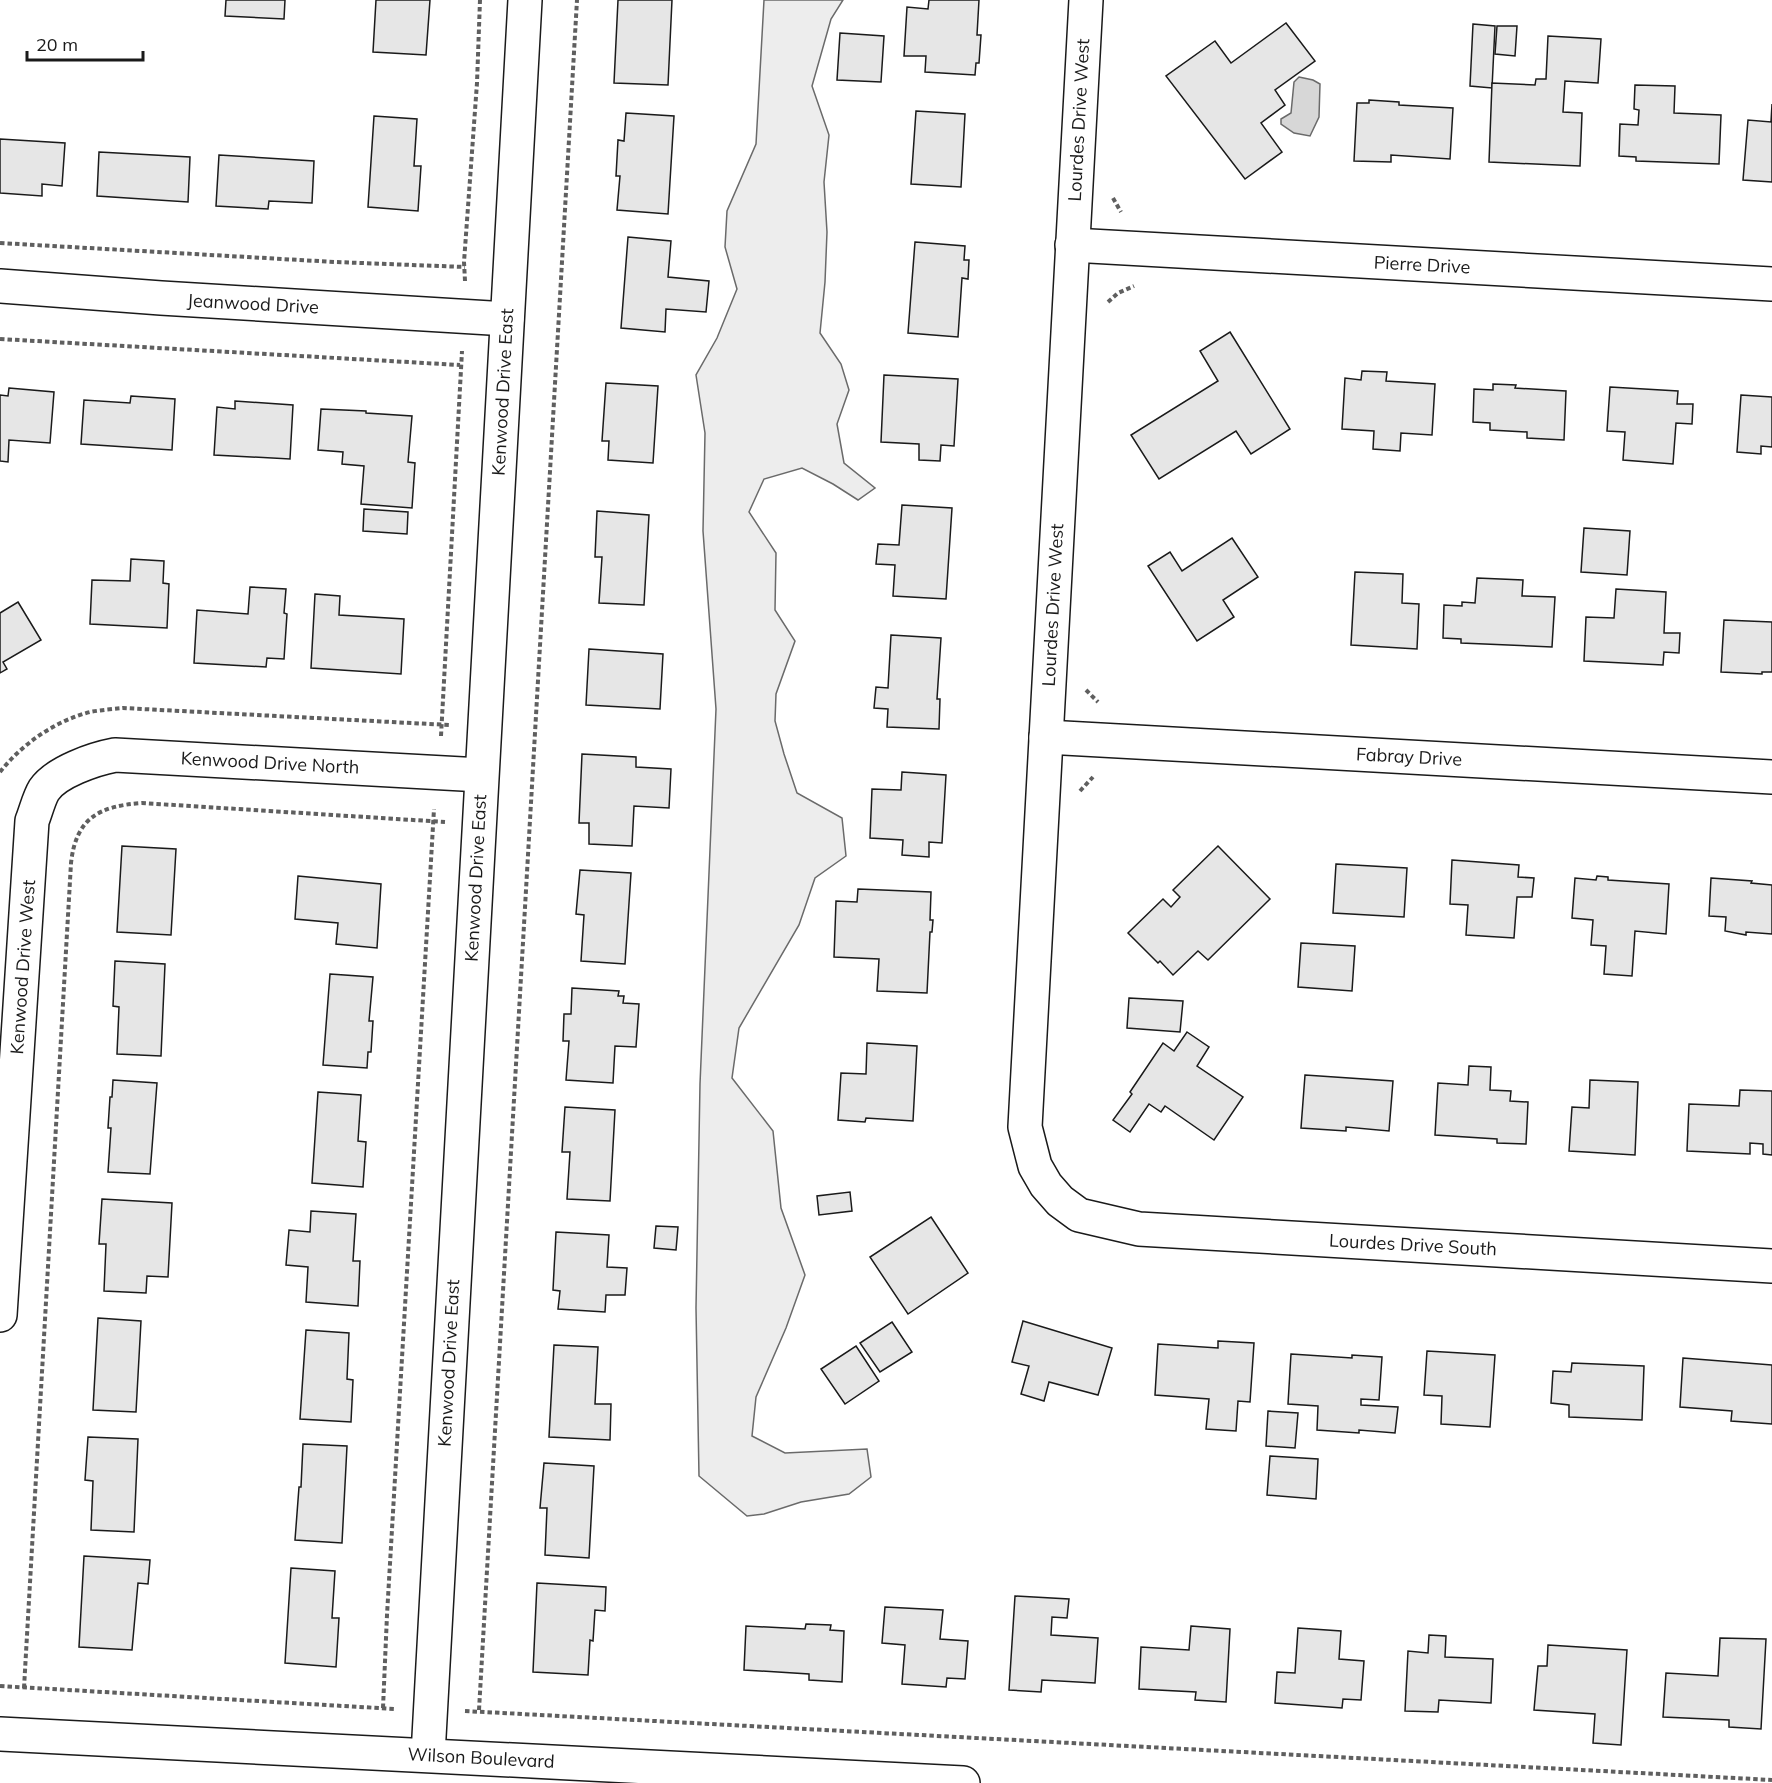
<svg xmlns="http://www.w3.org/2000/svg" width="1772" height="1783" font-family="Mulish,sans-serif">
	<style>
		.built { fill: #ededed; stroke: #6a6a6a; stroke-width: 1.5 }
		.water { fill: #d7d7d7; stroke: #6a6a6a; stroke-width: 1.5 }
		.building { fill: #e6e6e6; stroke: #1a1a1a; stroke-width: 1.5 }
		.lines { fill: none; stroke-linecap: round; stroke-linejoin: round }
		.minor-casing { stroke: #1a1a1a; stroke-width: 36 }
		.path { stroke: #5f5f5f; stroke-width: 4; stroke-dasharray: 4.5 3; stroke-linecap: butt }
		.minor { stroke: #fff; stroke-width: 33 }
		.labels { text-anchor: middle; stroke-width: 4.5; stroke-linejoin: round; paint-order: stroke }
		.street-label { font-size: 18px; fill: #1a1a1a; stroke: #fff }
	</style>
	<rect width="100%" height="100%" fill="#fff"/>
	<path class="built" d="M 764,0 L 843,0 L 831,19 L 812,86 L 829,135 L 824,182 L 827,232 L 825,282 L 820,333 L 841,364 L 849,390 L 837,424 L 844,463 L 875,488 L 858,500 L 833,484 L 802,468 L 764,479 L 749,512 L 776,553 L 775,610 L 795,641 L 776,694 L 775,721 L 784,754 L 797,793 L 842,818 L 846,856 L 815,878 L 799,925 L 739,1028 L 732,1078 L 773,1131 L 781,1208 L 805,1275 L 786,1328 L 756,1397 L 752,1436 L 785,1453 L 867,1449 L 871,1477 L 849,1494 L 801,1502 L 764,1514 L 747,1516 L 699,1476 L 696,1308 L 700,1084 L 716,709 L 703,531 L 705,433 L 696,375 L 717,338 L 737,289 L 725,247 L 727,211 L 756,144 Z"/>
	<path class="water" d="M 1299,77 L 1313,80 L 1320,84 L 1319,117 L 1310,136 L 1294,133 L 1281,124 L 1281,119 L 1291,113 L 1294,82 Z"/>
	<g class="building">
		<path d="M 226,0 L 285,0 L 284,19 L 225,16 Z"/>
		<path d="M 376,0 L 430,0 L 426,55 L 373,52 Z"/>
		<path d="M 618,0 L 672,0 L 668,85 L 614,83 Z"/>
		<path d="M 929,0 L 979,0 L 977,35 L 981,35 L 979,63 L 976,63 L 975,75 L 925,72 L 926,56 L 904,56 L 907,7 L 928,9 Z"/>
		<path d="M 1286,23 L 1315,61 L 1275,90 L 1285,105 L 1261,123 L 1282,152 L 1245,179 L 1166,76 L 1215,41 L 1231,63 Z"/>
		<path d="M 1473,24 L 1495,26 L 1492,88 L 1470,86 Z"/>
		<path d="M 1497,26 L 1517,26 L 1515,56 L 1495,54 Z"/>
		<path d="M 840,33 L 884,36 L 881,82 L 837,80 Z"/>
		<path d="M 1548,36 L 1601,39 L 1598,83 L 1565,81 L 1563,112 L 1582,113 L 1580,166 L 1489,162 L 1492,83 L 1535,85 L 1536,79 L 1546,79 Z"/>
		<path d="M 1635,85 L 1675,86 L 1674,113 L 1721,115 L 1719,164 L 1636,161 L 1636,157 L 1619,156 L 1620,124 L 1638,125 L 1639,110 L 1634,109 Z"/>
		<path d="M 1369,100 L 1399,102 L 1399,105 L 1453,108 L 1450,159 L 1391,155 L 1391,162 L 1354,161 L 1357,103 L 1369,103 Z"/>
		<path d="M 1772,104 L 1772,182 L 1743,180 L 1748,120 L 1771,122 Z"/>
		<path d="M 916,111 L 965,114 L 961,187 L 911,184 Z"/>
		<path d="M 626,113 L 674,116 L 668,214 L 617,210 L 620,176 L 616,176 L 618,140 L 624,141 Z"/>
		<path d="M 374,116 L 417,119 L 414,166 L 421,166 L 418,211 L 368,207 Z"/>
		<path d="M 0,139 L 65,143 L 62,186 L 42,184 L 42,196 L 0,193 Z"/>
		<path d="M 99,152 L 190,157 L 188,202 L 97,196 Z"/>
		<path d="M 219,155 L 314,161 L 312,203 L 269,201 L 268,209 L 216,206 Z"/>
		<path d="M 628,237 L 671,241 L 668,277 L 709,281 L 706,312 L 666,309 L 665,332 L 621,328 Z"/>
		<path d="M 915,242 L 965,246 L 964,260 L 969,260 L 968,279 L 962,278 L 958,337 L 908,333 Z"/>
		<path d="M 1230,332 L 1290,429 L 1251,454 L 1236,431 L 1159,479 L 1131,435 L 1218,381 L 1200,351 Z"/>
		<path d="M 1362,371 L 1387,372 L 1386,381 L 1435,384 L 1432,435 L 1401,433 L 1400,451 L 1373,449 L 1374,431 L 1342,429 L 1345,378 L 1361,380 Z"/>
		<path d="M 884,375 L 958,379 L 954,446 L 941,445 L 940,461 L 919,460 L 919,444 L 881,442 Z"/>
		<path d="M 606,383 L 658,386 L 653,463 L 608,460 L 609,441 L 602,441 Z"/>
		<path d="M 1493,384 L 1516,385 L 1515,388 L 1566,391 L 1564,440 L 1527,438 L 1527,432 L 1490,430 L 1490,423 L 1473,422 L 1474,389 L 1493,390 Z"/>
		<path d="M 1610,387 L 1678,391 L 1677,404 L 1693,404 L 1692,424 L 1676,423 L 1673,464 L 1623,460 L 1625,432 L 1607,431 Z"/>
		<path d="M 9,388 L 54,392 L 50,443 L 9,440 L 8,462 L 0,461 L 0,395 L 8,396 Z"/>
		<path d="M 1741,395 L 1772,397 L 1772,447 L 1761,446 L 1761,454 L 1737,452 Z"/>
		<path d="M 131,396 L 175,399 L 172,450 L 81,444 L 84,400 L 130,403 Z"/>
		<path d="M 235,401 L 293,405 L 290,459 L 214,455 L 217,407 L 235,409 Z"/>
		<path d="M 321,409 L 366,411 L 366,413 L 412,416 L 408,462 L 415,463 L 412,508 L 361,504 L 364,466 L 342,464 L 343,452 L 318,450 Z"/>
		<path d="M 902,505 L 952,508 L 946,599 L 893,596 L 895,565 L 876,564 L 878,544 L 899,545 Z"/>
		<path d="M 364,509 L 408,512 L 407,534 L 363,531 Z"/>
		<path d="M 597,511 L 649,515 L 644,605 L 599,603 L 602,557 L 595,557 Z"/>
		<path d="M 1584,528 L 1630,531 L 1627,575 L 1581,572 Z"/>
		<path d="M 1232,538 L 1258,577 L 1223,600 L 1234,617 L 1197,641 L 1148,566 L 1170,552 L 1182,571 Z"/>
		<path d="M 131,559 L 164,561 L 163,583 L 169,584 L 167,628 L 90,624 L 92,580 L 130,581 Z"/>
		<path d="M 1355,572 L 1403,574 L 1402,603 L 1419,604 L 1417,649 L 1351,645 Z"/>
		<path d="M 1477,578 L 1523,580 L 1522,596 L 1555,597 L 1552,647 L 1461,643 L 1461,639 L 1443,638 L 1444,605 L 1462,606 L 1462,602 L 1475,603 Z"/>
		<path d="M 250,587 L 286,589 L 284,613 L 287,614 L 284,659 L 267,658 L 266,667 L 194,663 L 197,610 L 248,614 Z"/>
		<path d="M 1616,589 L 1666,592 L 1664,633 L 1680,633 L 1679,653 L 1664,652 L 1663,665 L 1584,661 L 1586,617 L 1614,618 Z"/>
		<path d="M 315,594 L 340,596 L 339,615 L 404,619 L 401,674 L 311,668 Z"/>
		<path d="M 18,602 L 41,640 L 3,662 L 7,669 L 0,673 L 0,613 Z"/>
		<path d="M 1724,620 L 1772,622 L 1772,672 L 1762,672 L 1762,674 L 1721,672 Z"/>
		<path d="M 891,635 L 941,638 L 937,699 L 940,699 L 939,729 L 887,727 L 888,709 L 874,708 L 876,687 L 888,688 Z"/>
		<path d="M 589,649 L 663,654 L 660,709 L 586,705 Z"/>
		<path d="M 582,754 L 636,757 L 636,767 L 671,769 L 669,808 L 634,806 L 632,846 L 589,844 L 589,823 L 579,823 Z"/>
		<path d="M 902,772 L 946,775 L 942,843 L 929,842 L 929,857 L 902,855 L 903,840 L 870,838 L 872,789 L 901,790 Z"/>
		<path d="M 122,846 L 176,849 L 171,935 L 117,932 Z"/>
		<path d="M 1218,846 L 1270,899 L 1208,960 L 1198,951 L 1173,975 L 1160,961 L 1158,963 L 1128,933 L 1163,899 L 1171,907 L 1180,897 L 1173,890 Z"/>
		<path d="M 1452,860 L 1519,865 L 1518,877 L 1534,878 L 1532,897 L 1517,897 L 1514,938 L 1466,935 L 1468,905 L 1450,904 Z"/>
		<path d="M 1336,864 L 1407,868 L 1404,917 L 1333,913 Z"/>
		<path d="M 580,870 L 631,873 L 625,964 L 581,961 L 584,915 L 576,914 Z"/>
		<path d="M 298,876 L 381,884 L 377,948 L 336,944 L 338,923 L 295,919 Z"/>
		<path d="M 1597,876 L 1608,877 L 1608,880 L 1669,884 L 1666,934 L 1635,931 L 1632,976 L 1604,974 L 1606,946 L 1591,945 L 1593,920 L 1572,918 L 1575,878 L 1596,880 Z"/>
		<path d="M 1711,878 L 1752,881 L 1751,883 L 1772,885 L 1772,934 L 1746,932 L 1746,935 L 1725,931 L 1726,917 L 1709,916 Z"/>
		<path d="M 858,889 L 931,892 L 930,920 L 933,920 L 932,932 L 930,932 L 927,993 L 877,991 L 879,959 L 834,957 L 836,901 L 857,902 Z"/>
		<path d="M 1301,943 L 1355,946 L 1352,991 L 1298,987 Z"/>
		<path d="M 115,961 L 165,964 L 161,1056 L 117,1054 L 119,1007 L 113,1006 Z"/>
		<path d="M 330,974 L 373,977 L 369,1021 L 373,1021 L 371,1052 L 368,1052 L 367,1068 L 323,1065 Z"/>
		<path d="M 572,988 L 619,991 L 618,996 L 624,996 L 623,1003 L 639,1004 L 636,1047 L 615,1046 L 613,1083 L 566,1080 L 569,1041 L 563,1041 L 564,1014 L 571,1014 Z"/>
		<path d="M 1129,998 L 1183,1001 L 1180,1032 L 1127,1028 Z"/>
		<path d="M 1187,1032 L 1209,1047 L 1197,1066 L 1243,1097 L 1214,1140 L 1165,1106 L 1161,1112 L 1149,1104 L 1130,1132 L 1113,1120 L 1132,1094 L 1130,1092 L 1163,1043 L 1174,1051 Z"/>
		<path d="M 867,1043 L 917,1046 L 913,1121 L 866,1118 L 865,1122 L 838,1120 L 841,1073 L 866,1074 Z"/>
		<path d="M 1469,1066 L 1491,1067 L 1490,1090 L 1511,1091 L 1510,1101 L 1528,1102 L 1526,1144 L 1497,1143 L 1497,1139 L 1435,1135 L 1438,1083 L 1468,1085 Z"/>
		<path d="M 1305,1075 L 1393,1081 L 1389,1131 L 1346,1127 L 1346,1131 L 1301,1128 Z"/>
		<path d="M 113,1080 L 157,1083 L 150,1174 L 108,1172 L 111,1128 L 108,1128 L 110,1097 L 112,1097 Z"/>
		<path d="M 1590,1080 L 1638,1082 L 1635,1155 L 1569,1151 L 1572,1107 L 1589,1108 Z"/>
		<path d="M 1740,1090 L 1772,1091 L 1772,1155 L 1763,1154 L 1763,1144 L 1750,1143 L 1750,1154 L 1687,1151 L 1689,1104 L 1739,1106 Z"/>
		<path d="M 318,1092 L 361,1095 L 358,1141 L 366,1142 L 363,1187 L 312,1183 Z"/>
		<path d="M 565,1107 L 615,1110 L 610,1201 L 567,1199 L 570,1152 L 562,1152 Z"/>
		<path d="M 850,1192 L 852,1211 L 819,1215 L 817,1196 Z"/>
		<path d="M 102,1199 L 172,1203 L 168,1277 L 147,1276 L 146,1293 L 104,1291 L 106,1244 L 99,1244 Z"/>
		<path d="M 311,1211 L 356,1214 L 353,1261 L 360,1261 L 358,1306 L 306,1302 L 308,1267 L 286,1265 L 289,1230 L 310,1232 Z"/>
		<path d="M 931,1217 L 968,1273 L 908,1314 L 870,1257 Z"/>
		<path d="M 656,1226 L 678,1227 L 676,1250 L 654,1248 Z"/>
		<path d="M 556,1232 L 609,1235 L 607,1267 L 627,1268 L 625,1295 L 606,1295 L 605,1312 L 558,1309 L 560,1291 L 553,1290 Z"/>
		<path d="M 98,1318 L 141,1321 L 136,1412 L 93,1410 Z"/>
		<path d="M 1023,1321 L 1112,1348 L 1098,1395 L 1049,1382 L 1044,1401 L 1021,1394 L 1029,1366 L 1012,1362 Z"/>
		<path d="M 892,1322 L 912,1352 L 880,1372 L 860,1343 Z"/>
		<path d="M 306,1330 L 349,1333 L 347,1379 L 353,1380 L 351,1422 L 300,1419 Z"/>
		<path d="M 1218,1341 L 1254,1343 L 1250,1402 L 1238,1401 L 1236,1431 L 1206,1429 L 1209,1399 L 1155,1395 L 1158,1344 L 1218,1348 Z"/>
		<path d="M 554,1345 L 598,1347 L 595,1404 L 611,1404 L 610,1440 L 549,1437 Z"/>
		<path d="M 856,1346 L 879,1381 L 845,1404 L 821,1369 Z"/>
		<path d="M 1427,1351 L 1495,1355 L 1490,1427 L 1441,1424 L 1442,1396 L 1424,1395 Z"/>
		<path d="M 1291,1354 L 1352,1358 L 1352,1355 L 1382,1357 L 1379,1400 L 1361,1399 L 1361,1405 L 1398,1407 L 1395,1433 L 1359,1430 L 1359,1433 L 1317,1430 L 1318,1406 L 1288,1404 Z"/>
		<path d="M 1683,1358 L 1772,1365 L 1772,1424 L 1731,1421 L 1732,1411 L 1680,1407 Z"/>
		<path d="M 1572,1363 L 1644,1366 L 1642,1420 L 1569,1417 L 1569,1405 L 1551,1403 L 1553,1371 L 1571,1372 Z"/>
		<path d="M 1268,1411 L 1298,1413 L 1295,1448 L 1266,1446 Z"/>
		<path d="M 88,1437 L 138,1439 L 134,1532 L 91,1530 L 93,1481 L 85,1480 Z"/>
		<path d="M 303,1444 L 347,1446 L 342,1543 L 295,1540 L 299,1487 L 301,1487 Z"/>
		<path d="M 1270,1456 L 1318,1459 L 1316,1499 L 1267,1495 Z"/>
		<path d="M 544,1463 L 594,1466 L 589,1558 L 545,1555 L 547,1508 L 540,1508 Z"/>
		<path d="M 84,1556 L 150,1560 L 148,1584 L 138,1583 L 132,1650 L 79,1647 Z"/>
		<path d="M 291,1568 L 335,1571 L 332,1618 L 339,1618 L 336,1667 L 285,1663 Z"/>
		<path d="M 537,1583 L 606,1587 L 605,1611 L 595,1610 L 593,1641 L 590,1640 L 588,1675 L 533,1672 Z"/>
		<path d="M 1015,1596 L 1069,1599 L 1067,1618 L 1052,1617 L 1051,1635 L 1098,1638 L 1095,1683 L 1042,1680 L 1041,1692 L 1009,1690 Z"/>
		<path d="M 885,1607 L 943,1610 L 940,1639 L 968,1641 L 965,1679 L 947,1678 L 946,1687 L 902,1684 L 905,1645 L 882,1643 Z"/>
		<path d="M 806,1624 L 831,1625 L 830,1630 L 844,1631 L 842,1682 L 809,1680 L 809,1674 L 744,1670 L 746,1626 L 805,1629 Z"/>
		<path d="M 1191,1626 L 1230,1629 L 1226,1702 L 1195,1700 L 1196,1692 L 1139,1689 L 1141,1647 L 1189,1650 Z"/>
		<path d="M 1298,1628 L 1341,1631 L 1339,1659 L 1364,1661 L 1361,1700 L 1343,1699 L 1342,1708 L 1275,1703 L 1277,1672 L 1295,1673 Z"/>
		<path d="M 1429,1635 L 1446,1636 L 1445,1657 L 1493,1659 L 1491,1703 L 1439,1700 L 1438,1712 L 1405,1711 L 1408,1651 L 1428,1653 Z"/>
		<path d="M 1720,1638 L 1766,1639 L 1761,1729 L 1729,1727 L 1729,1720 L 1663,1717 L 1666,1673 L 1718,1676 Z"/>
		<path d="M 1548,1645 L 1627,1650 L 1621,1745 L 1593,1743 L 1595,1714 L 1534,1710 L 1538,1666 L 1547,1666 Z"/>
	</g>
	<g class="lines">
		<defs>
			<g id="minor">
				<path d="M 1086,0 L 1025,1127 L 1035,1166 L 1046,1185 L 1060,1201 L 1079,1215 L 1139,1229 L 1772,1266"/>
				<path d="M 1072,245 L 1772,284"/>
				<path d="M 0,286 L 161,298 L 507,319"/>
				<path d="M 1046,737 L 1772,777"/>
				<path d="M 0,1315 L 32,821 C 36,811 39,798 44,790 C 56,772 94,759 115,755 L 481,775"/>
				<path d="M 0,1734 L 963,1783"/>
				<path d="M 428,1755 L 525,0"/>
			</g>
		</defs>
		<use href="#minor" class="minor-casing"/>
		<g class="path">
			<path d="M 1113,198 L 1121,212"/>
			<path d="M 0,243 L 335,262 L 465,267"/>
			<path d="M 465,281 L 464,262 L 477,83 L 480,0"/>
			<path d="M 1108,302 L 1118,293 L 1134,286"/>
			<path d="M 0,339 L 460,365"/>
			<path d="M 1086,690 L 1098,702"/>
			<path d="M 441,736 L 462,351"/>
			<path d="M 0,772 C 22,744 55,721 90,712 C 101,710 113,709 123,708 L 449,725"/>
			<path d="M 1080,791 L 1093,777"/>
			<path d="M 0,1686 L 395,1709"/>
			<path d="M 24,1688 L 71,863 C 76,818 99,806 142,803 L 445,822"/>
			<path d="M 383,1708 L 387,1615 L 434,809"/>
			<path d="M 479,1710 L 577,0"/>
			<path d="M 465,1711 L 1772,1780"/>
		</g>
		<use href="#minor" class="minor"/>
	</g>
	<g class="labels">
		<g class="street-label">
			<text transform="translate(1079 120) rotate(-87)" y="6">Lourdes Drive West</text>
			<text transform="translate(1422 265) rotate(3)" y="6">Pierre Drive</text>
			<text transform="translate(253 304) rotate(3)" y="6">Jeanwood Drive</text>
			<text transform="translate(503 392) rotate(-87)" y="6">Kenwood Drive East</text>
			<text transform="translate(1053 605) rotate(-87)" y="6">Lourdes Drive West</text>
			<text transform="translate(1409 757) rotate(3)" y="6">Fabray Drive</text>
			<text transform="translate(270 763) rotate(3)" y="6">Kenwood Drive North</text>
			<text transform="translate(476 878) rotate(-87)" y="6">Kenwood Drive East</text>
			<text transform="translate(23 967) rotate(-86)" y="6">Kenwood Drive West</text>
			<text transform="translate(1413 1245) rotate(3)" y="6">Lourdes Drive South</text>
			<text transform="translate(449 1363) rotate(-87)" y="6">Kenwood Drive East</text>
			<text transform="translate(481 1758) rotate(3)" y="6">Wilson Boulevard</text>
		</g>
	</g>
	<path d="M27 51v9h116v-9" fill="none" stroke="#1a1a1a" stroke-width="3"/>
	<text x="36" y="51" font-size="18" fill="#1a1a1a" stroke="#ffffff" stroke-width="4.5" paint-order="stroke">20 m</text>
</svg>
